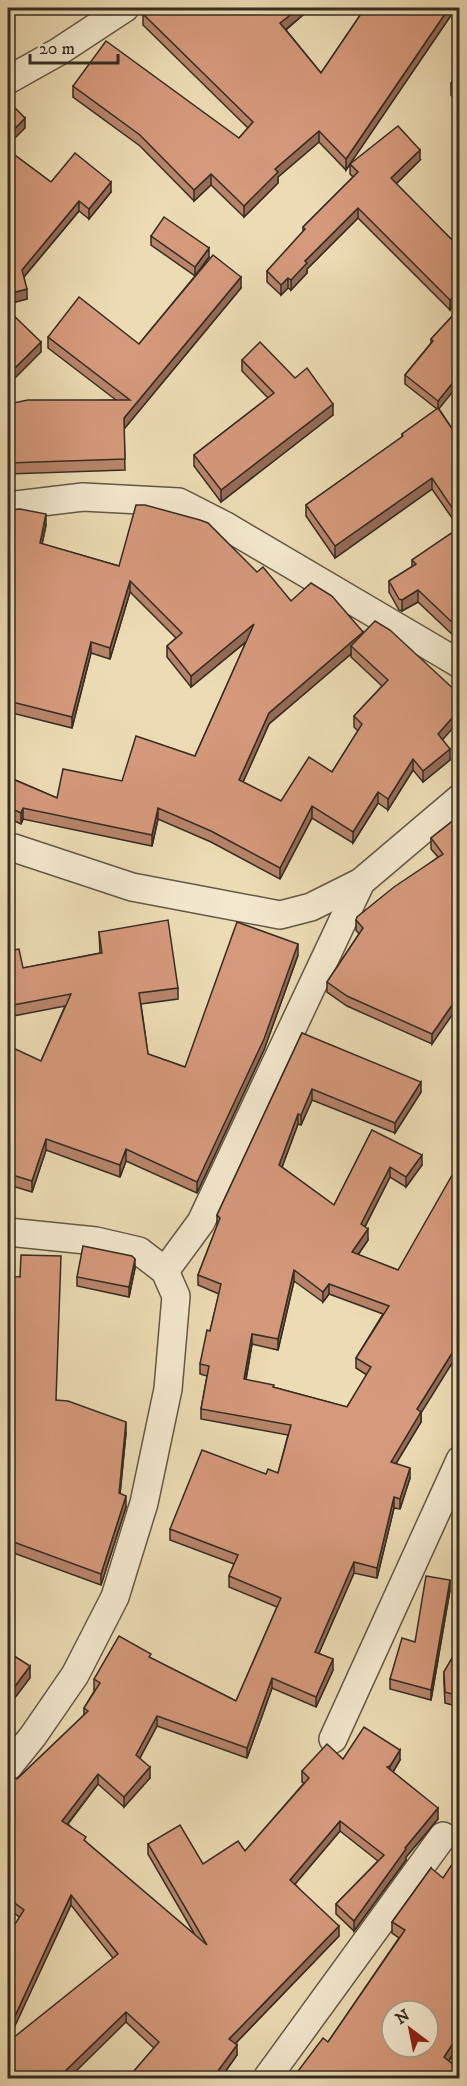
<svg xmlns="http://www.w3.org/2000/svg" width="467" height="2086" font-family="'IM FELL DW Pica',serif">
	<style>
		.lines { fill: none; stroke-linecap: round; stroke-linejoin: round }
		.street-casing { stroke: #635846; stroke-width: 30 }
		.street { stroke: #f3e8ce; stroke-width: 27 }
		.wall { fill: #b7846a; stroke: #352c22; stroke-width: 1.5; fill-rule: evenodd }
		.shaded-wall { fill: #956b56; stroke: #352c22; stroke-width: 1.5 }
		.building { fill: #d5997b; stroke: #352c22; stroke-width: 1.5; fill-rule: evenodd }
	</style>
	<rect width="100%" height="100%" fill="#ecdbb3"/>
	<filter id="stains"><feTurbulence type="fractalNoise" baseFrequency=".00333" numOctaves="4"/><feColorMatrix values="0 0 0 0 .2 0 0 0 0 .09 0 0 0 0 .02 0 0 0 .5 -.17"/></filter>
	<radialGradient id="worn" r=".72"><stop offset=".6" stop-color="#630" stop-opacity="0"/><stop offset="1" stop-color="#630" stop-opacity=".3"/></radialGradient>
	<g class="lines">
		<defs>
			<g id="street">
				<path d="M 8,80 L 58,52 L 125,8"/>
				<path d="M 8,506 L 83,497 L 179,502 L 224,525 L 460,664"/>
				<path d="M 8,848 L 14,848 L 132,887 L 280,915 L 311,907 L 361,882 L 460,798"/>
				<path d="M 8,1232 L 96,1241 L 139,1251 L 165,1271 L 176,1296 L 168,1389 L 144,1503 L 115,1597 L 75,1675 L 33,1736 L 8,1767"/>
				<path d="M 165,1271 L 201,1222 L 361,882"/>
				<path d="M 333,1739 L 460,1460"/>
				<path d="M 267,2078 L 443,1836"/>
			</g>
		</defs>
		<use href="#street" class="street-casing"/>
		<use href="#street" class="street"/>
	</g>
	<g class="wall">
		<path d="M 150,8 L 311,8 L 286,30 L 321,73 L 365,8 L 456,8 L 350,163 L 420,160 L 396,184 L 459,247 L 450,310 L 358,218 L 307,269 L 307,273 L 291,290 L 288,288 L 281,295 L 267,282 L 267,271 L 303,232 L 303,227 L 353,177 L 350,174 L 350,164 L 346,170 L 319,142 L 278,177 L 278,183 L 244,217 L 211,185 L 194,201 L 140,146 L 73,97 L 73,86 L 239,138 L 248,128 L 143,25 L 143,14 Z"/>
		<path d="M 459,76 L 459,106 L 451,95 L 451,83 Z"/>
		<path d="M 8,150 L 51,182 L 111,192 L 89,219 L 79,211 L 24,277 L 27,299 L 8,304 Z"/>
		<path d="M 151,236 L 209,257 L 196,276 L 241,288 L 124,429 L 125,470 L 8,474 L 8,404 L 116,400 L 48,348 L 48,337 L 139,344 L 195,276 L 151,245 Z"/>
		<path d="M 457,311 L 439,409 L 459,439 L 459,634 L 456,638 L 418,602 L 402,611 L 399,610 L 389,592 L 389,581 L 412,567 L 412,560 L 459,528 L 432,489 L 335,558 L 306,516 L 306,505 L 402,437 L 402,434 L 437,409 L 405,384 L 405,375 L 431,343 L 431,339 Z"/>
		<path d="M 242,360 L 295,378 L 333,415 L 221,502 L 194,466 L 194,455 L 268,398 L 242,371 Z"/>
		<path d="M 8,510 L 46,525 L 42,544 L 119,566 L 257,572 L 291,601 L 363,632 L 459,721 L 442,739 L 450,760 L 423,782 L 413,770 L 388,810 L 378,803 L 353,843 L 312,818 L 280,879 L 211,842 L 158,819 L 152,846 L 23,819 L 21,824 L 8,818 L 8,777 L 57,798 L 122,781 L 195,756 L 246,642 L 191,687 L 167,657 L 167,646 L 176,638 L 130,592 L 110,659 L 91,653 L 72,728 L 8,712 ZM 351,654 L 351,657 L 382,686 L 354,716 L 354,727 L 358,731 L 332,772 L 281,801 L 243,782 L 269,724 Z"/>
		<path d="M 459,816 L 432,1044 L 347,1006 L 327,992 L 327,982 L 359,934 L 356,930 L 356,920 L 438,857 L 431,849 L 431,838 Z"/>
		<path d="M 99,932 L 178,988 L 178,999 L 141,1004 L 148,1054 L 185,1067 L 298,955 L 264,1050 L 197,1193 L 126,1161 L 120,1177 L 46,1150 L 32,1192 L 9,1185 L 9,1174 L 11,1167 L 8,1166 L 8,1054 L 41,1061 L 65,1006 L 8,1017 L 8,951 L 23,968 L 100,953 Z"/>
		<path d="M 302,1033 L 421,1092 L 395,1133 L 312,1100 L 301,1125 L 298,1124 L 282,1167 L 334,1205 L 372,1130 L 422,1165 L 406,1187 L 390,1177 L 365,1227 L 368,1240 L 358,1255 L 398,1270 L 421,1413 L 421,1422 L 396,1463 L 410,1478 L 400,1509 L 394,1508 L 377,1578 L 354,1573 L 319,1653 L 333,1670 L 316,1707 L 272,1688 L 247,1758 L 157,1726 L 140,1758 L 150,1778 L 124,1807 L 98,1784 L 68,1824 L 86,1842 L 195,1935 L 148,1854 L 148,1844 L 203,1864 L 245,1851 L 304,1783 L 302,1782 L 302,1771 L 343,1759 L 400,1760 L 393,1772 L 438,1819 L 406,1857 L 406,1860 L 354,1931 L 336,1914 L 336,1904 L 378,1861 L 340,1831 L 295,1884 L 339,1936 L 235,2044 L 237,2055 L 220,2079 L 127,2079 L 154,2048 L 126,2022 L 113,1958 L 71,1905 L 19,1917 L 8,1908 L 8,1783 L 17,1779 L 84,1715 L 84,1708 L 95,1690 L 94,1690 L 94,1679 L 151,1658 L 236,1701 L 277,1607 L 229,1587 L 229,1576 L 234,1564 L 170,1540 L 170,1529 L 266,1474 L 278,1473 L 288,1435 L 201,1419 L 201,1409 L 207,1376 L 200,1374 L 200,1364 L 210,1331 L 219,1294 L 198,1285 L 198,1275 L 217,1226 L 217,1215 ZM 294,1281 L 323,1302 L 329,1294 L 383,1314 L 356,1358 L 356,1368 L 367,1375 L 347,1407 L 246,1380 L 252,1344 L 278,1350 Z"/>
		<path d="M 135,1268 L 129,1297 L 77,1286 L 77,1277 Z"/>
		<path d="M 8,1276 L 56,1400 L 126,1433 L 120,1494 L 126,1507 L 101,1585 L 8,1551 Z"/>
		<path d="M 450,1590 L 431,1700 L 390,1689 L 390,1679 Z"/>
		<path d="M 459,1646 L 459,1707 L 445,1703 L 444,1683 L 444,1672 Z"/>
		<path d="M 459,1747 L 459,1771 L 455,1771 L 455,1760 Z"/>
		<path d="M 431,1868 L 459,2045 L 449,2061 L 328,2042 L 399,1938 L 392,1933 L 392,1922 Z"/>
	</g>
	<g class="shaded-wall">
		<path d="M 299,8 L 311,8 L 280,34 L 280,23 Z"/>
		<path d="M 449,8 L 456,8 L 346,170 L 346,159 Z"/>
		<path d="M 25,118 L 25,128 L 8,145 L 8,136 Z"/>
		<path d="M 319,131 L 319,142 L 278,177 L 278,183 L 244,217 L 244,206 L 275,169 Z"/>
		<path d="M 420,150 L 420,160 L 391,189 L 391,178 Z"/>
		<path d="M 211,174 L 211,185 L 194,201 L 194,190 Z"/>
		<path d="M 111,182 L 111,192 L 89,219 L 89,209 Z"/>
		<path d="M 79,201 L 79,211 L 22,279 L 22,270 Z"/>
		<path d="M 358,208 L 358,218 L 307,269 L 307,273 L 291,290 L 291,280 L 305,261 Z"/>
		<path d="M 209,248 L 209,257 L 195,276 L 195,267 Z"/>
		<path d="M 241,277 L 241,288 L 124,429 L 124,418 Z"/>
		<path d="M 288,278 L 288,288 L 281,295 L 281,285 Z"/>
		<path d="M 27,289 L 27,299 L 8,304 L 8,294 Z"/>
		<path d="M 459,291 L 459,301 L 450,310 L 450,300 Z"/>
		<path d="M 41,342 L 41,352 L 8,385 L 8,375 Z"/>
		<path d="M 459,375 L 459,384 L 438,410 L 438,401 Z"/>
		<path d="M 333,404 L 333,415 L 221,502 L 221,490 Z"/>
		<path d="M 432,478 L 432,489 L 335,558 L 335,546 Z"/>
		<path d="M 46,514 L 46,525 L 40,554 L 40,543 Z"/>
		<path d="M 130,581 L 130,592 L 110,659 L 110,648 Z"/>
		<path d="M 418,590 L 418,602 L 402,611 L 402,600 Z"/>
		<path d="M 459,623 L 459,634 L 456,638 L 456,626 Z"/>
		<path d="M 254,624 L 254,635 L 191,687 L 191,676 Z"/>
		<path d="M 363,632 L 363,643 L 351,646 L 351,654 L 269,724 L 239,791 L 239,780 L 269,713 Z"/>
		<path d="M 91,642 L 91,653 L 72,728 L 72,717 Z"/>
		<path d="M 459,710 L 459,721 L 438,745 L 438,734 Z"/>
		<path d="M 450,749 L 450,760 L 423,782 L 423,771 Z"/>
		<path d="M 413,759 L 413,770 L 388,810 L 388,799 Z"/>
		<path d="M 378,792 L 378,803 L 353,843 L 353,832 Z"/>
		<path d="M 312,806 L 312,818 L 280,879 L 280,868 Z"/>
		<path d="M 23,808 L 23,819 L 21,824 L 21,813 Z"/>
		<path d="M 158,808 L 158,819 L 152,846 L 152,835 Z"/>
		<path d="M 12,888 L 12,897 L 8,899 L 8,890 Z"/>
		<path d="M 298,944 L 298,955 L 264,1050 L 197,1193 L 197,1182 Z"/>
		<path d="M 459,995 L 459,1005 L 432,1044 L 432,1034 Z"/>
		<path d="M 421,1082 L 421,1092 L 395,1133 L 395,1123 Z"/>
		<path d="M 312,1089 L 312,1100 L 301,1125 L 301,1115 Z"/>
		<path d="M 298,1114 L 298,1124 L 279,1175 L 279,1165 Z"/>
		<path d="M 46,1139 L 46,1150 L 32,1192 L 32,1181 Z"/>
		<path d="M 126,1149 L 126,1161 L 120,1177 L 120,1165 Z"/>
		<path d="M 422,1155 L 422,1165 L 406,1187 L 406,1177 Z"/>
		<path d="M 390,1167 L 390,1177 L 361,1234 L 361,1224 Z"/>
		<path d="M 368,1229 L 368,1240 L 352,1263 L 352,1252 Z"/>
		<path d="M 135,1259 L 135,1268 L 129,1297 L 129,1287 Z"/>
		<path d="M 294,1270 L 294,1281 L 278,1350 L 278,1339 Z"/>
		<path d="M 329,1284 L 329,1294 L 323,1302 L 323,1292 Z"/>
		<path d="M 252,1334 L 252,1344 L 244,1390 L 244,1379 Z"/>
		<path d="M 459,1342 L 459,1352 L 421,1413 L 421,1422 L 391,1472 L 391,1462 L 417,1409 Z"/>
		<path d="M 126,1422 L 126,1433 L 119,1504 L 119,1493 Z"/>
		<path d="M 410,1468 L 410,1478 L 400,1509 L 400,1499 Z"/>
		<path d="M 126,1496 L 126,1507 L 101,1585 L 101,1574 Z"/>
		<path d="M 394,1497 L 394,1508 L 377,1578 L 377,1568 Z"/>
		<path d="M 354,1562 L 354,1573 L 315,1662 L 315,1652 Z"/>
		<path d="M 450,1580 L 450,1590 L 431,1700 L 431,1690 Z"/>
		<path d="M 333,1659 L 333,1670 L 316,1707 L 316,1697 Z"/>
		<path d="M 30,1666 L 30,1678 L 8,1707 L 8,1696 Z"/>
		<path d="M 272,1678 L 272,1688 L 247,1758 L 247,1748 Z"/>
		<path d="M 157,1716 L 157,1726 L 136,1765 L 136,1755 Z"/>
		<path d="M 400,1750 L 400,1760 L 390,1777 L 390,1766 Z"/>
		<path d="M 150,1767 L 150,1778 L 124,1807 L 124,1797 Z"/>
		<path d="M 98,1774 L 98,1784 L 62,1831 L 62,1821 Z"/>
		<path d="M 438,1808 L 438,1819 L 406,1857 L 406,1860 L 354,1931 L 354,1921 L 405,1848 Z"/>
		<path d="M 340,1821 L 340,1831 L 290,1890 L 290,1880 Z"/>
		<path d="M 71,1895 L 71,1905 L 8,2041 L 8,2031 Z"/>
		<path d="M 339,1926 L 339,1936 L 229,2050 L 229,2039 Z"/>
		<path d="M 126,2012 L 126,2022 L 68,2079 L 57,2079 Z"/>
		<path d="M 459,2034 L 459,2045 L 444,2068 L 444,2057 Z"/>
		<path d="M 237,2045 L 237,2055 L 220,2079 L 212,2079 Z"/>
	</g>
	<g class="building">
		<path d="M 150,8 L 299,8 L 280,23 L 321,73 L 365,8 L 449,8 L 346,159 L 319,131 L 275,169 L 278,172 L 244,206 L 211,174 L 194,190 L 140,135 L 73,86 L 106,41 L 239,138 L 253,122 L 143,14 Z"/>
		<path d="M 459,76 L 459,94 L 451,83 Z"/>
		<path d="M 8,101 L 25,118 L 8,136 Z"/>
		<path d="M 398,126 L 420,150 L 391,178 L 459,247 L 459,291 L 450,300 L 358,208 L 305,261 L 307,263 L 291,280 L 288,278 L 281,285 L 267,271 L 305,229 L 303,227 L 358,172 L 350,164 Z"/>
		<path d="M 8,150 L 51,182 L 75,153 L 111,182 L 89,209 L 79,201 L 22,270 L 27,289 L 8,294 Z"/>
		<path d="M 164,217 L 209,248 L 195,267 L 151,236 Z"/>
		<path d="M 213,255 L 241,277 L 124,418 L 125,459 L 8,463 L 8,404 L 28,400 L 130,400 L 48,337 L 79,297 L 139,344 Z"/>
		<path d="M 8,310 L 41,342 L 8,375 Z"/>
		<path d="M 457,311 L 459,313 L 459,375 L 438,401 L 405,375 L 433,341 L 431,339 Z"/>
		<path d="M 260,342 L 295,378 L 307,368 L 333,404 L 221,490 L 194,455 L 274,393 L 242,360 Z"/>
		<path d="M 438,408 L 459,439 L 459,518 L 432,478 L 335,546 L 306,505 L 403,436 L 402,434 Z"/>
		<path d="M 136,505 L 145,505 L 200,520 L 208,523 L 257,572 L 263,567 L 291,601 L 311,583 L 332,596 L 363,632 L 269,713 L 239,780 L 281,801 L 309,757 L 332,772 L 362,724 L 354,716 L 388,680 L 351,646 L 375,621 L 390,630 L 459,694 L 459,710 L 438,734 L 450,749 L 423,771 L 413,759 L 388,799 L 378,792 L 353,832 L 312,806 L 280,868 L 211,831 L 158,808 L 152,835 L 23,808 L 21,813 L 8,807 L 8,777 L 57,798 L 63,769 L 122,781 L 136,736 L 195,756 L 254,624 L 191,676 L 167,646 L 182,633 L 130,581 L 110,648 L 91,642 L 72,717 L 8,701 L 8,510 L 20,509 L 46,514 L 40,543 L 119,566 Z"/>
		<path d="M 459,528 L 459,623 L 456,626 L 418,590 L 402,600 L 399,599 L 389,581 L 416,564 L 412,560 Z"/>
		<path d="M 459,816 L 459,995 L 432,1034 L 347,996 L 327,982 L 363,928 L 356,920 L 357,917 L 394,887 L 443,854 L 431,838 Z"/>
		<path d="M 8,874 L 12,888 L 8,890 Z"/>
		<path d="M 168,920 L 178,988 L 139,993 L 148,1054 L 185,1067 L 237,922 L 298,944 L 264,1039 L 197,1182 L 126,1149 L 120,1165 L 46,1139 L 32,1181 L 9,1174 L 14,1157 L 8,1154 L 8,1054 L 11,1047 L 41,1061 L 71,994 L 8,1006 L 8,951 L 19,949 L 23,968 L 102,953 L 99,932 Z"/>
		<path d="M 302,1033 L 421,1082 L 395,1123 L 312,1089 L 301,1115 L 298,1114 L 279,1165 L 334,1205 L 372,1130 L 422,1155 L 406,1177 L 390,1167 L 361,1224 L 368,1229 L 352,1252 L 398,1270 L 459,1163 L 459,1342 L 417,1409 L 421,1412 L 391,1462 L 410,1468 L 400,1499 L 394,1497 L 377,1568 L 354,1562 L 315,1652 L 333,1659 L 316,1697 L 272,1678 L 247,1748 L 157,1716 L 136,1755 L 150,1767 L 124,1797 L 98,1774 L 62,1821 L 86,1837 L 84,1840 L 207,1945 L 148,1844 L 180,1825 L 203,1864 L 238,1841 L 245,1851 L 309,1778 L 302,1771 L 327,1744 L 343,1759 L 364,1727 L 400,1750 L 390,1766 L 387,1767 L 438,1808 L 405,1848 L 406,1849 L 354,1921 L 336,1904 L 384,1855 L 340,1821 L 290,1880 L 339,1926 L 229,2039 L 237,2045 L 212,2079 L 127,2079 L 159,2042 L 126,2012 L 57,2079 L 8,2079 L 8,2042 L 118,1954 L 71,1895 L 8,2031 L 8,1935 L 24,1910 L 8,1898 L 8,1783 L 13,1776 L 17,1779 L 88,1711 L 84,1708 L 100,1683 L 94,1679 L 119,1636 L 151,1654 L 149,1657 L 236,1701 L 281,1598 L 229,1576 L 238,1555 L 170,1529 L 202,1450 L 266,1474 L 268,1469 L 278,1473 L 291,1425 L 201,1409 L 209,1366 L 200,1364 L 207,1330 L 210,1331 L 221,1284 L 198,1275 L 220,1218 L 217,1215 ZM 294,1270 L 323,1292 L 329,1284 L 389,1306 L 356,1358 L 371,1367 L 347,1407 L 273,1387 L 274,1385 L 244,1379 L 252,1334 L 278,1339 Z"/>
		<path d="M 83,1246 L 132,1256 L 135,1259 L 129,1287 L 77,1277 Z"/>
		<path d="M 21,1255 L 61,1256 L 56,1400 L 68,1401 L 126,1422 L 119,1493 L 126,1496 L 101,1574 L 8,1540 L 8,1276 L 20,1277 Z"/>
		<path d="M 426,1576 L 450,1580 L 431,1690 L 390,1679 L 402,1638 L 415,1642 Z"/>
		<path d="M 459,1646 L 459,1696 L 445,1692 L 444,1672 Z"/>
		<path d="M 8,1652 L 30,1666 L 8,1696 Z"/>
		<path d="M 459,1747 L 459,1760 L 455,1760 Z"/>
		<path d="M 459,1854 L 459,2034 L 444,2057 L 459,2069 L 459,2079 L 292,2079 L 323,2038 L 328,2042 L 405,1930 L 392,1922 L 431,1868 L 443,1878 ZM 392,2011 L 428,2011 L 428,2047 L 392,2047 Z"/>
	</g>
	<rect width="467" height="2086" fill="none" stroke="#ecdbb3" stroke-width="30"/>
	<rect x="9" y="9" width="449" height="2068" fill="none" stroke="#352c22" stroke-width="3"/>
	<rect x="15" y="15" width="437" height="2056" fill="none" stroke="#352c22" stroke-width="1.5"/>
	<g transform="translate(410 2029) rotate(328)"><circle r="28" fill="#f3e8ce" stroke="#a79d89" stroke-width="1.5"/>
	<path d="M0-4.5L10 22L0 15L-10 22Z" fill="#8f2418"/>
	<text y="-9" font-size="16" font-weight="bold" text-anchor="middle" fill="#352c22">N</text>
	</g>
	<path d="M30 54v9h88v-9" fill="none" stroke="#352c22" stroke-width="3"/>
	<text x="39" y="54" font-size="18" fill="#352c22" stroke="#f3e8ce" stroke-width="4.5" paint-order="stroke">20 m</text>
	<rect width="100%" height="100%" filter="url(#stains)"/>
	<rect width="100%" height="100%" fill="url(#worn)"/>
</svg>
